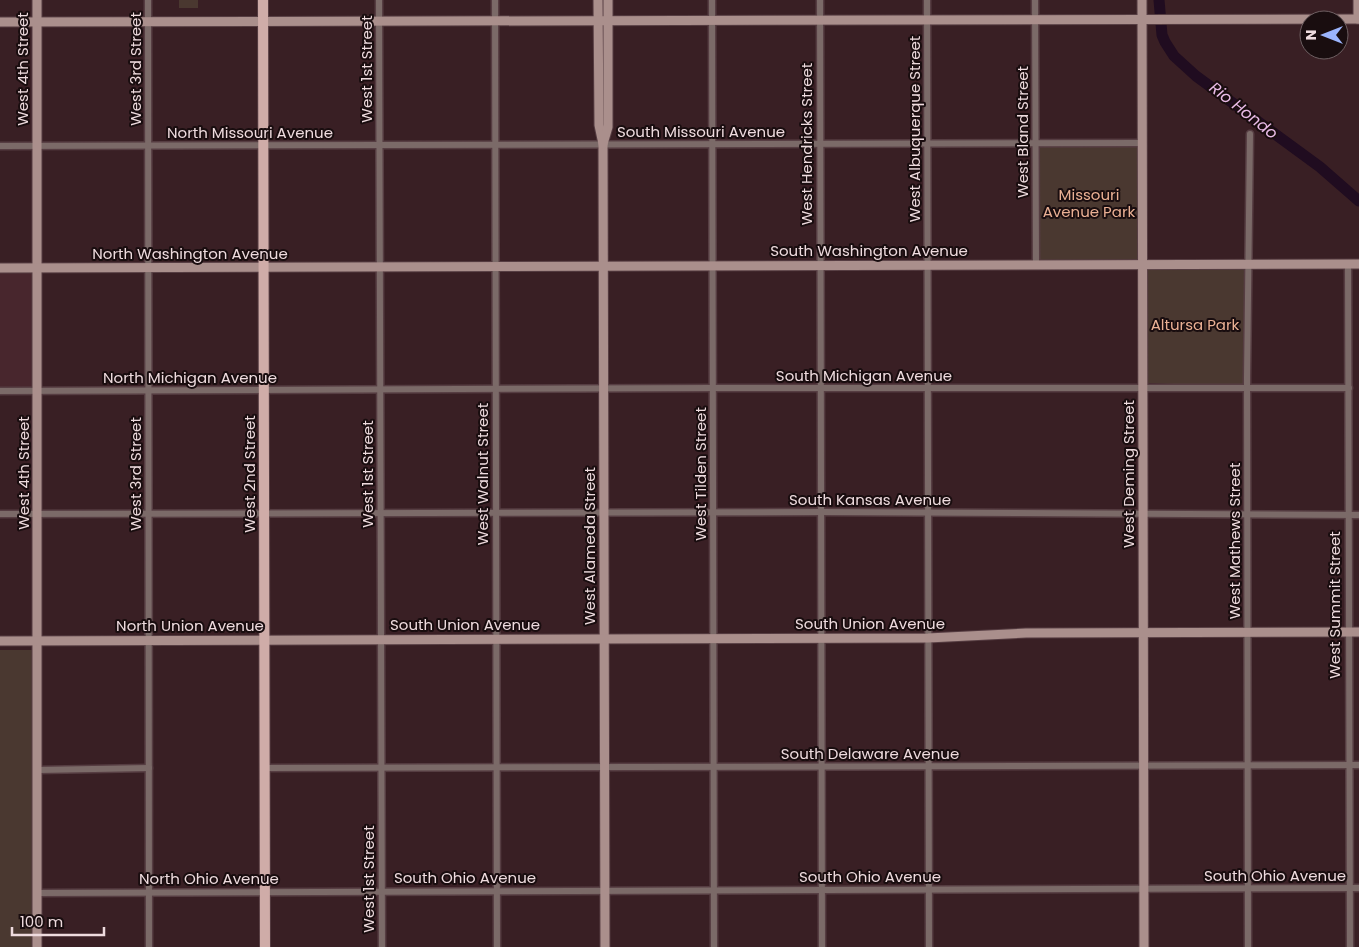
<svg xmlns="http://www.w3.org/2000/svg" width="1359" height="947" font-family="Poppins,sans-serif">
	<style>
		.built { fill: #48262d }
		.green { fill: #4a3830 }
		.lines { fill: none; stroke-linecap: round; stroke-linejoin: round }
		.river { stroke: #200c20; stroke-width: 11 }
		.street-casing { stroke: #563d42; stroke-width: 9 }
		.secondary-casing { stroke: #563d42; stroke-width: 11 }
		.primary-casing { stroke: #563d42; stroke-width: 12 }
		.street { stroke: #7b6a68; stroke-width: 6 }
		.secondary { stroke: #aa8f8c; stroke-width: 9 }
		.primary { stroke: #cfaca8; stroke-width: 10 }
		.labels { text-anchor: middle; stroke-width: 4; stroke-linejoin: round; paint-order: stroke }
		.street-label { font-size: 15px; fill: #eedbde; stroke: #190d0f }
		.park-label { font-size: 15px; fill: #eab094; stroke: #190d0f }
		.water-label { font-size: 16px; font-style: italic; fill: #e8bae6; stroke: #190d0f }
	</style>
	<rect width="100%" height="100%" fill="#391f24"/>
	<rect class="built" x="0" y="268" width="38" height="123"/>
	<g class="green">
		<rect x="179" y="0" width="19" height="8"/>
		<path d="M 1035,143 L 1142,143 L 1142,264 L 1036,264 Z"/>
		<path d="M 1145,267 L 1245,267 L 1245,387 L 1149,383 L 1145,388 Z"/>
		<rect x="0" y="650" width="37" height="297"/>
	</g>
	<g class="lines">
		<path class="river" d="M 1159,0 L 1162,35 L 1165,42 L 1174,56 L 1196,76 L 1320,167 L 1359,201"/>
		<defs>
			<g id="street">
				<path d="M 148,0 L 149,947"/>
				<path d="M 379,0 L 382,947"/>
				<path d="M 495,0 L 497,947"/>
				<path d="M 712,0 L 714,947"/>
				<path d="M 820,0 L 822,947"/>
				<path d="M 927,0 L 929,947"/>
				<path d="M 1035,0 L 1036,264"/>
				<path d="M 0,146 L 1142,143"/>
				<path d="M 1348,264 L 1350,947"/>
				<path d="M 0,391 L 713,388 L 1349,388"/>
				<path d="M 0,514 L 821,512 L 1359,515"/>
				<path d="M 265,768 L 1359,765"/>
				<path d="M 38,770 L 149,768"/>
				<path d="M 37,893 L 1359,888"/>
				<path d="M 1248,947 L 1247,378 L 1250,134"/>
			</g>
			<g id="secondary">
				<path d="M 37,0 L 37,947"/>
				<path d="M 598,0 L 599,125 L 603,144 L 605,947"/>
				<path d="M 1142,0 L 1144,947"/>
				<path d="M 1358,0 L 1358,19"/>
				<path d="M 0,22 L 1359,19"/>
				<path d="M 603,144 L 608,127 L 608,0"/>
				<path d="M 0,268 L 1359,264"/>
				<path d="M 0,641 L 928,638 L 1026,633 L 1359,632"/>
			</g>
			<path id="primary" d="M 263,0 L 265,947"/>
		</defs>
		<use href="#street" class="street-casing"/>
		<use href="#secondary" class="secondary-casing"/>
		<use href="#primary" class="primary-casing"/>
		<use href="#street" class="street"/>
		<use href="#secondary" class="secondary"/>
		<use href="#primary" class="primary"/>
	</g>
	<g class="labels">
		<g class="street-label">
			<text transform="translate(23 69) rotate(-90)" y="5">West 4th Street</text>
			<text transform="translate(136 69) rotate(-90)" y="5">West 3rd Street</text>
			<text transform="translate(367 69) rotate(-90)" y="5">West 1st Street</text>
			<text transform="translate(915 129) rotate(-90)" y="5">West Albuquerque Street</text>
			<text x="701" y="137">South Missouri Avenue</text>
			<text transform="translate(1023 132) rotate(-90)" y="5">West Bland Street</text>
			<text x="250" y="138">North Missouri Avenue</text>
			<text transform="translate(807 144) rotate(-90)" y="5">West Hendricks Street</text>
			<text x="869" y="256">South Washington Avenue</text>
			<text x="190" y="259">North Washington Avenue</text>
			<text x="864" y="381">South Michigan Avenue</text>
			<text x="190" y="383">North Michigan Avenue</text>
			<text transform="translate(24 473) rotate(-90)" y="5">West 4th Street</text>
			<text transform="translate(136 474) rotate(-90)" y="5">West 3rd Street</text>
			<text transform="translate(250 474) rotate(-90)" y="5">West 2nd Street</text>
			<text transform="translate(368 474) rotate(-90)" y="5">West 1st Street</text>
			<text transform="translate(483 474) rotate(-90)" y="5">West Walnut Street</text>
			<text transform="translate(701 474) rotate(-90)" y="5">West Tilden Street</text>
			<text transform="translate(1129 474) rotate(-90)" y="5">West Deming Street</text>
			<text x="870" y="505">South Kansas Avenue</text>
			<text transform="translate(1235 541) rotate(-90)" y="5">West Mathews Street</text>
			<text transform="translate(590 546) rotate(-90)" y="5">West Alameda Street</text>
			<text transform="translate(1335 605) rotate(-90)" y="5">West Summit Street</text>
			<text x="870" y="629">South Union Avenue</text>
			<text x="465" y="630">South Union Avenue</text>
			<text x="190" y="631">North Union Avenue</text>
			<text x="870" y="759">South Delaware Avenue</text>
			<text x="1275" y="881">South Ohio Avenue</text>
			<text x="870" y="882">South Ohio Avenue</text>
			<text x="465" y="883">South Ohio Avenue</text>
			<text x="209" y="884">North Ohio Avenue</text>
			<text transform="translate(369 879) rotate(-90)" y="5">West 1st Street</text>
		</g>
		<g class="park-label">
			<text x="1089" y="200">Missouri<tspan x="1089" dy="17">Avenue Park</tspan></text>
			<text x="1195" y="330">Altursa Park</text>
		</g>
		<g class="water-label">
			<text transform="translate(1244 110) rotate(38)" y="6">Rio Hondo</text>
		</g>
	</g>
	<g transform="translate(1324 35) rotate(270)"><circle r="24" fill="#190d0f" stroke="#6e5f62"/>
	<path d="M0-4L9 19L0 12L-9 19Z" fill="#9bb4fd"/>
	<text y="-8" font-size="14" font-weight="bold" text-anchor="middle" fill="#eedbde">N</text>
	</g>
	<path d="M12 927v8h92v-8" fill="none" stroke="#eedbde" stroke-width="2.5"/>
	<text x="20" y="927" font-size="15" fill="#eedbde" stroke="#190d0f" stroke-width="4" paint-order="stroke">100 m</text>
</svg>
